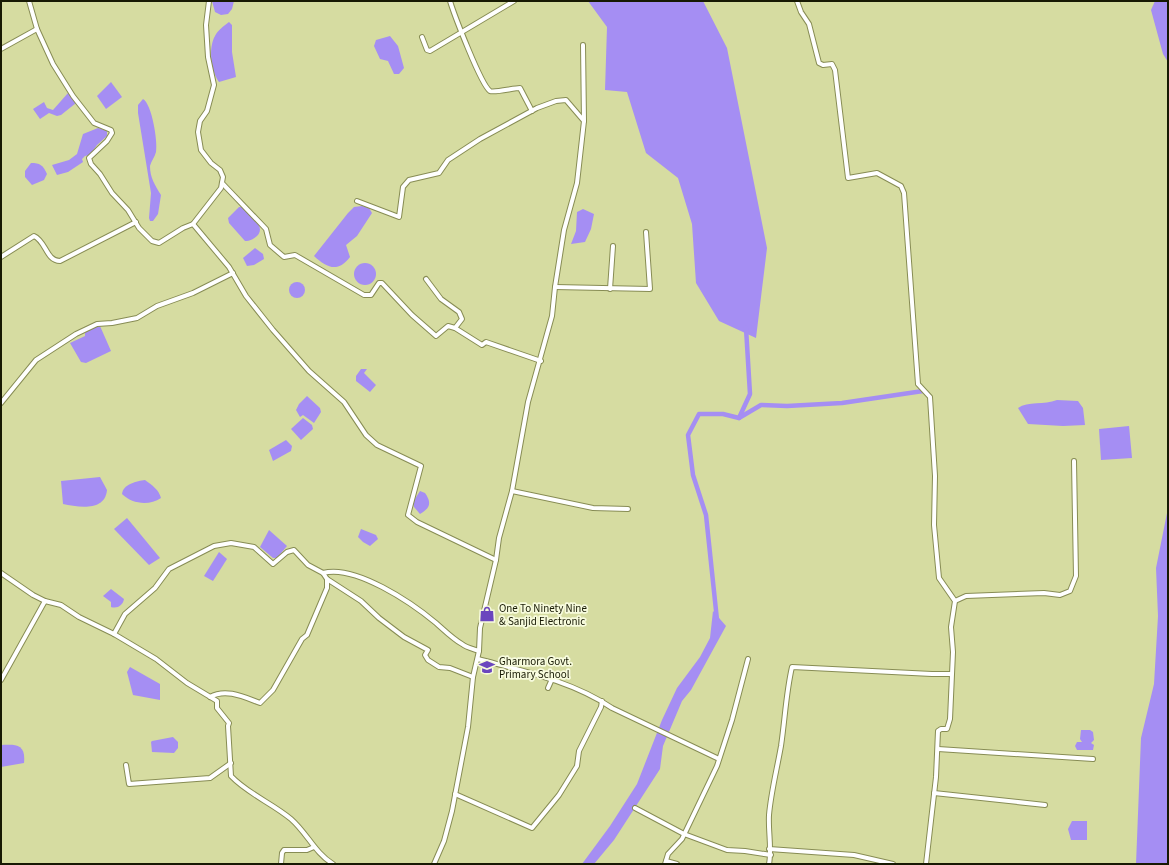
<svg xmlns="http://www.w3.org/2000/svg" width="1169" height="865" font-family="'Source Sans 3',sans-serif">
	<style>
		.water { fill: #a58ef3 }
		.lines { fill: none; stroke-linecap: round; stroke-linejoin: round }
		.canal { stroke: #a58ef3; stroke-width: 4.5 }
		.street-casing { stroke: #878c54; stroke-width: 6 }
		.street { stroke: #fff; stroke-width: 4 }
		.labels { text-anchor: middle; stroke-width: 3.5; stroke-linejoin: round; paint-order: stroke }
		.poi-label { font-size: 11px; fill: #171903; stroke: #f7fbdd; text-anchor: start }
	</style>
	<rect width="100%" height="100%" fill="#d6dca1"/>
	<g class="water">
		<path d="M 212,1 L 234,1 L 232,9 L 228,14 L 221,15 L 215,12 Z"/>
		<path d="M 588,1 L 703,1 L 727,48 L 767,248 L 756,338 L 719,321 L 696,283 L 692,224 L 678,178 L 646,153 L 627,92 L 605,90 L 607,27 Z"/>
		<path d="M 1155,1 L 1168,1 L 1168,62 L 1163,54 L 1151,10 Z"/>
		<path d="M 229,22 L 232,25 L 232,52 L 236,77 L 219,82 C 211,71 208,48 215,36 C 218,30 224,26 229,22 Z"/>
		<path d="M 390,36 L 398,46 L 404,68 L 399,74 L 394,74 L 388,61 L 380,59 L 374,46 L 376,40 Z"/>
		<path d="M 111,82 L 122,97 L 106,109 L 97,96 Z"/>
		<path d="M 68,93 L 76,103 L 61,115 L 57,116 L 49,113 L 40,119 L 33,109 L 44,102 L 47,108 L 53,110 Z"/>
		<path d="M 143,99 C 152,104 158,142 156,152 C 155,157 151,161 150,166 C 150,178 155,185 161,195 L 158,214 L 153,221 L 150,221 L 149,218 L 151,193 L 138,113 L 138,105 Z"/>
		<path d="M 98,128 L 107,131 L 107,136 L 97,145 L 90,155 L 85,156 L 82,159 L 83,162 L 68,172 L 57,175 L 52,165 L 69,160 L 77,154 L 83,134 Z"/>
		<path d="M 31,163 C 40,163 43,165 47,174 L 44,180 L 32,185 L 25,177 L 25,171 Z"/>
		<path d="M 362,206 L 369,208 L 372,213 L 357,236 L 346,245 L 350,257 C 338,273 327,268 314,256 L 348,213 L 354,207 Z"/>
		<path d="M 239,207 L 243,207 C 249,214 267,226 257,236 C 253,239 251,241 245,241 L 229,223 L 228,218 Z"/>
		<path d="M 583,209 L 594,214 L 591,229 L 585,242 L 571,244 L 576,231 L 577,212 Z"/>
		<path d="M 255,248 L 263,254 L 264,259 L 254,265 L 247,266 L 243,258 Z"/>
		<circle cx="365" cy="274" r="11"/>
		<circle cx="297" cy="290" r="8"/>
		<path d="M 100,326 L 111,351 L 86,363 L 81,362 L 70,343 L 85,336 L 85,333 L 90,329 Z"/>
		<path d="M 361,369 L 367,369 L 364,373 L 376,385 L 370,392 L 356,381 L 356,376 Z"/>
		<path d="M 307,396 L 320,408 L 321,412 L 314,423 L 303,415 L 300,417 L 296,410 L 299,404 Z"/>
		<path d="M 1057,400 L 1078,401 L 1083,408 L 1085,425 L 1063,426 L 1028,424 L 1018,408 C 1028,401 1044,405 1057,400 Z"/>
		<path d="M 303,418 L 312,425 L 313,429 L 301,440 L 291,429 Z"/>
		<path d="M 1129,426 L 1132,458 L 1101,460 L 1099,429 Z"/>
		<path d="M 286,440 L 292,446 L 291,451 L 273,461 L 269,450 Z"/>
		<path d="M 100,477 L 107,490 C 105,512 78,507 63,504 L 61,481 Z"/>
		<path d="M 145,480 C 152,485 159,490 161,498 C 149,506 132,504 122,494 C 123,484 137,481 145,480 Z"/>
		<path d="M 420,491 L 425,493 C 432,503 430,508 420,514 L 414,507 L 413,502 Z"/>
		<path d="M 1168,508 L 1168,864 L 1136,864 L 1141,738 L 1154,684 L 1158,616 L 1156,568 Z"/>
		<path d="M 127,518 L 160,558 L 149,565 L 114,529 Z"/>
		<path d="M 361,529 L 376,535 L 378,539 L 370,546 L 363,542 L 358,537 Z"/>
		<path d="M 269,530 L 287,546 L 277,558 L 273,558 L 260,547 Z"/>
		<path d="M 219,552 L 227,559 L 213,581 L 204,576 Z"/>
		<path d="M 111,589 L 124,599 C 123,605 118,609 111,607 L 111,602 L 103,596 Z"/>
		<path d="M 713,611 L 726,626 L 691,690 L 682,701 L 663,746 L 660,769 L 614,840 L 594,864 L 582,864 L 610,826 L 637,784 L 662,720 L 677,688 L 700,657 L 710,638 Z"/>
		<path d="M 130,667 L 160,684 L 160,700 L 133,695 L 127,672 Z"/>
		<path d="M 1081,730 L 1090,730 L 1093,732 L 1094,740 L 1091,743 L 1094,745 L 1093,750 L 1077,750 L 1075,746 L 1077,742 L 1082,742 L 1080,739 Z"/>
		<path d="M 173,737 L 178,742 L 178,748 L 174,753 L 152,752 L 151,742 L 152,741 Z"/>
		<path d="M 1,745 C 16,744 26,744 24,763 L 1,767 Z"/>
		<path d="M 1072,821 L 1087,821 L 1087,840 L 1071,840 L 1068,829 Z"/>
	</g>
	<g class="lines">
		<g class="canal">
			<path d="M 739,418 L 750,394 L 746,328"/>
			<path d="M 717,620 L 706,515 L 693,475 L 688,435 L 699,414 L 723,414 L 739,418 L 761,405 L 787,406 L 842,403 L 923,391"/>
		</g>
		<defs>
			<g id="street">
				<path d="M 29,1 L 37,29 L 53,64 L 73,96 L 94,123 L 111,130 L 112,133 L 107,141 L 89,158 L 91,164 L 100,174 L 112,193 L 128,210 L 139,228 L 152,241 L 159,243 L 183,228 L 193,224 L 229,267 L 246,296 L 273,330 L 309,371 L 344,402 L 366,435 L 377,445 L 421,466 L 408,515 L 417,522 L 496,560"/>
				<path d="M 450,1 C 454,14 481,85 490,91 C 494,93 514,88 520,88 L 532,111"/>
				<path d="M 797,1 L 801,12 L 809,24 L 819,63 L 823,65 L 832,64 L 835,70 L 848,178 L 877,173 L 901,186 L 904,193 L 918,384 L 930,397 L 935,476 L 934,525 L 939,578 L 955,601 L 951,627 L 953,652 L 950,719 L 947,729 L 941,729 L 938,731 L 936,777 L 926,864"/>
				<path d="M 422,37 L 427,50 L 430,51 L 514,1"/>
				<path d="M 583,45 L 584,121"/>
				<path d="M 1,49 L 37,29"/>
				<path d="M 222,183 L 266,229 L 270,245 L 284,257 L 295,255 L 364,295 L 371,295 L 379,283 L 382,283 L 412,315 L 436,336 L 448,326 L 455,328 L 482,345 L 486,342 L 541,361"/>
				<path d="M 357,201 L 399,217 L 403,187 L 409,180 L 439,173 L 448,160 L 480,139 L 537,108 L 556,101 L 566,100 L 584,121 L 577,183 L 564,230 L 555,287 L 552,316 L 528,402 L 512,491 L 499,538 L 496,560 L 480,628 L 479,651 L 473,677 L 468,727 L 452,811 L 444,841 L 434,864"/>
				<path d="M 193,224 L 221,188 L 223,177 L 220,170 L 211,163 L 201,150 L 198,132 L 200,121 L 207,111 L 214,85 L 208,57 L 206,25 L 209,1"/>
				<path d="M 1,257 L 34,236 C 46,241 46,261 60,261 L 136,222"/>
				<path d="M 426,279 L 441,299 L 459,312 L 462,319 L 455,328"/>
				<path d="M 555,287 L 650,289 L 646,232"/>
				<path d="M 610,289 L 613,246"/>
				<path d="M 1,403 L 36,360 L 76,334 L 97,324 L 112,323 L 137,318 L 157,306 L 193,293 L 233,273"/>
				<path d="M 512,491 L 593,508 L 628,509"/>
				<path d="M 1,573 L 33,595 L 45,601 L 61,605 L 79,617 L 114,634 L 156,659 L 187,683 L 217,701 L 217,708 L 229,723 L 228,726 L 231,776 C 248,794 272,803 291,819 C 307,833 315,853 333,864"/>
				<path d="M 323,573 C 355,564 412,603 436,623 C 444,630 453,639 462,644 C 467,648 474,649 479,651"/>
				<path d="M 327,579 L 361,601 L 379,618 L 404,637 L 428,650 L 425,655 L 428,660 L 439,667 L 450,668 L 473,677"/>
				<path d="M 955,601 L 966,596 L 1044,593 L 1060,595 L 1070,591 L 1076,576 L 1074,461"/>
				<path d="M 114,634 L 125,614 L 155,588 L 169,569 L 214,546 L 231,543 L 254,547 L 273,564 L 287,552 L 294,550 L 308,565 L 323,573 L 327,579 L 327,588 L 307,635 L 302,639 L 273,690 L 260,703 C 244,697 226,688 210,697"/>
				<path d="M 478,659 C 523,671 572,681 612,708 L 719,759"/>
				<path d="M 1,680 L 45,601"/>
				<path d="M 548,688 L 552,679"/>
				<path d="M 938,749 L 1093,759"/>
				<path d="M 126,765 L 129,784 L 210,778 L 231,763"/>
				<path d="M 934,793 L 1045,805"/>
				<path d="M 455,794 L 532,828 L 559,795 L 577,766 L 579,751 L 601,707 L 602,701"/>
				<path d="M 635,808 L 684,834 L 727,850 L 745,851 L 771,855"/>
				<path d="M 769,849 L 854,855 L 893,864"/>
				<path d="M 666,861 L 677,864"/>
				<path d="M 281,864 L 282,853 L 284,850 L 307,850 L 314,847"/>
				<path d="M 665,864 L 668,854 L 682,839 L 717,766 L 732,720 L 748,659"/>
				<path d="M 769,864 C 772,849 768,831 769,815 C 771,792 777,769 781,746 C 785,719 786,693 792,667 L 932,674 L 951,674"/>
			</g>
		</defs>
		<use href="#street" class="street-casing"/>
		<use href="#street" class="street"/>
	</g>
	<defs>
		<symbol id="shop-bare" viewBox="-9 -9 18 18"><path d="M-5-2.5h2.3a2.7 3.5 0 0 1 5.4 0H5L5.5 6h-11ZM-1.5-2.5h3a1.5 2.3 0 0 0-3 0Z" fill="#6b46be" stroke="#f7fbdd" stroke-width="2.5" paint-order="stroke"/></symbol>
		<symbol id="school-bare" viewBox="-9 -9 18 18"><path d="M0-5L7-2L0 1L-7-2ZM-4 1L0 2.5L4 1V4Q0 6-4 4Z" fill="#6b46be" stroke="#f7fbdd" stroke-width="2.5" paint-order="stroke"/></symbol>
	</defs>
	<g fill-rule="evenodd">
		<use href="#shop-bare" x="476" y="603" width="22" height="22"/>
		<use href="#school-bare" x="476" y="656" width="22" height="22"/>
	</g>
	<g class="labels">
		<g class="poi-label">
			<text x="499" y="612">One To Ninety Nine<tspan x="499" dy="13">&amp; Sanjid Electronic</tspan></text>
			<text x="499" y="665">Gharmora Govt.<tspan x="499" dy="13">Primary School</tspan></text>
		</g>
	</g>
	<rect width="1169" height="865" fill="none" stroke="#171903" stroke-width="4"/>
</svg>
